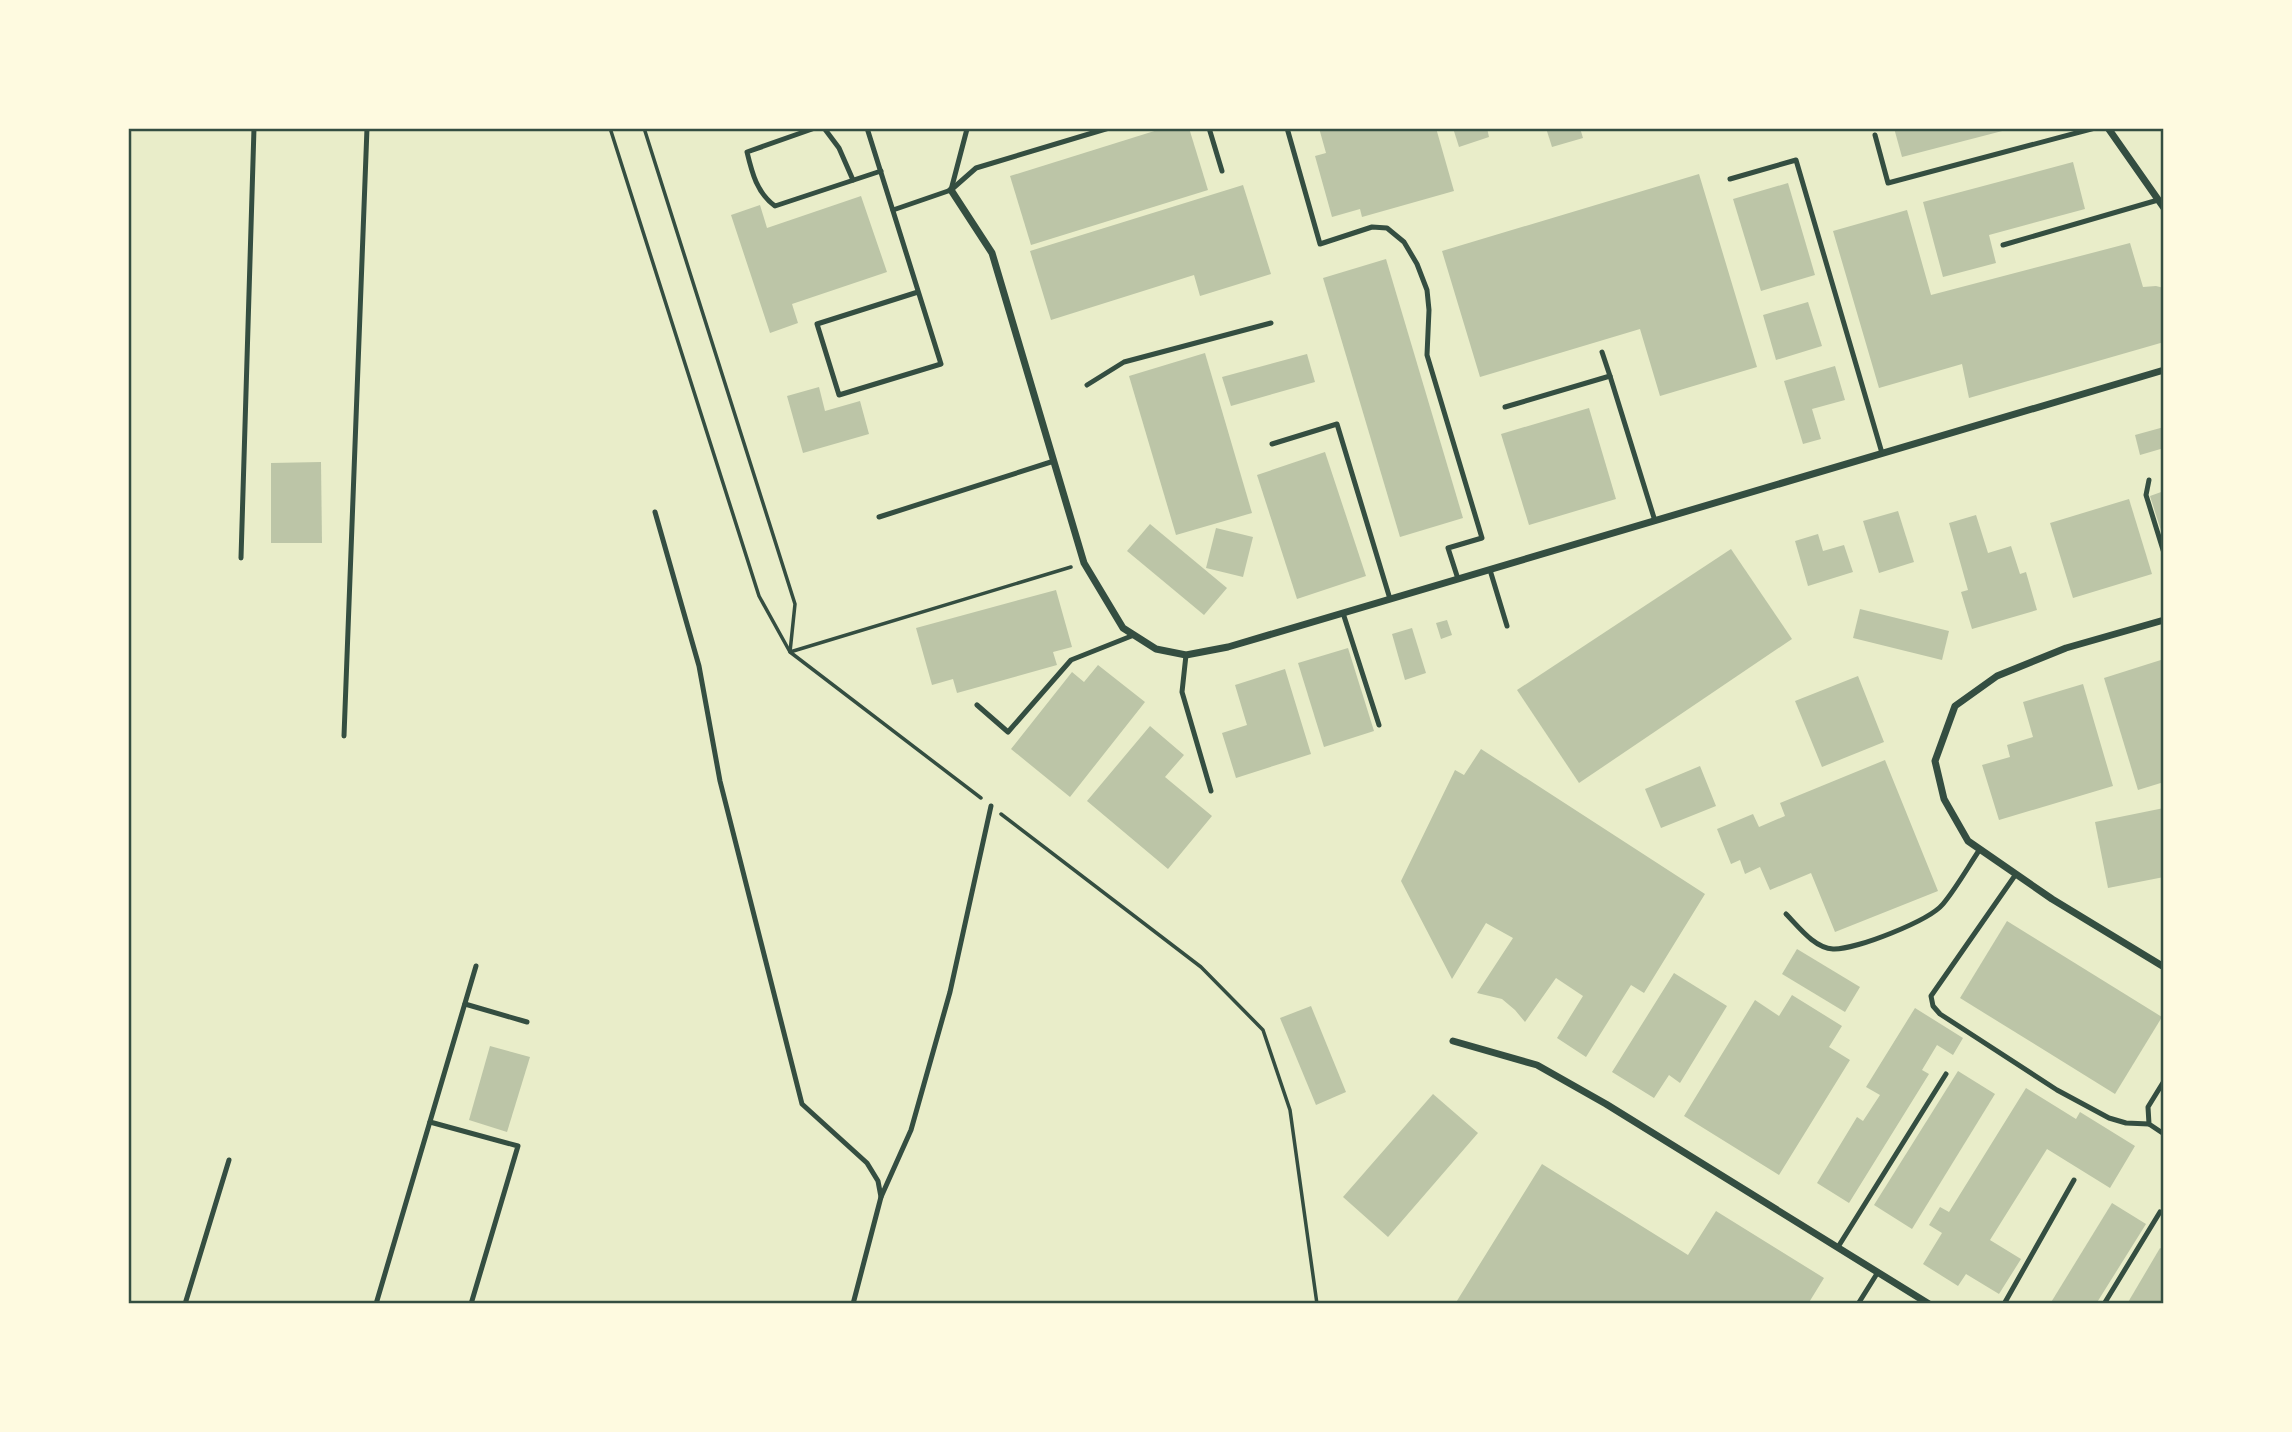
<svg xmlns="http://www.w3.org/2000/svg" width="2292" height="1432" font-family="'PT Sans',sans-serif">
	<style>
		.building { fill: #bcc5a7 }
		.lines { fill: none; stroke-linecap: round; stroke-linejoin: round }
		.path { stroke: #344e41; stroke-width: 3.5 }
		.service { stroke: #344e41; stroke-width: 5 }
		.minor { stroke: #344e41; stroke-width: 7 }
		.neatline { fill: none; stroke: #344e41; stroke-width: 2.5 }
	</style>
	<rect width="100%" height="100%" fill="#e9edc9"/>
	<g class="building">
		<path d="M 1164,128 L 1189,128 L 1208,190 L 1031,245 L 1010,176 Z"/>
		<path d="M 1319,128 L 1436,128 L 1454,191 L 1362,217 L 1360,209 L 1332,217 L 1315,156 L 1326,153 Z"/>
		<path d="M 1453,128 L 1487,128 L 1489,137 L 1459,147 Z"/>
		<path d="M 1546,128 L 1580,128 L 1583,138 L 1552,147 Z"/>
		<path d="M 1894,128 L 2010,128 L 2010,129 L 1902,157 Z"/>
		<path d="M 2073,162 L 2085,209 L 1989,235 L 1996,263 L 1943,277 L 1923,202 Z"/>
		<path d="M 1699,174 L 1757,367 L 1660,396 L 1640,329 L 1480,377 L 1442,251 Z"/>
		<path d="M 1788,183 L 1815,275 L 1761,291 L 1733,199 Z"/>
		<path d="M 1243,185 L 1271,274 L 1200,296 L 1194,275 L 1051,320 L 1030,251 Z"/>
		<path d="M 861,196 L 887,272 L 792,304 L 798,323 L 770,333 L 731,215 L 760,205 L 767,228 Z"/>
		<path d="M 1907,210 L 1931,295 L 2130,243 L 2143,287 L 2156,286 L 2164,288 L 2164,342 L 1969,398 L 1962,364 L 1879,388 L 1833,231 Z"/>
		<path d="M 1386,259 L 1463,518 L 1400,537 L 1323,278 Z"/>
		<path d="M 1808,302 L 1822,346 L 1776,360 L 1763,315 Z"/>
		<path d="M 1205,353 L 1252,513 L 1176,535 L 1129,376 Z"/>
		<path d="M 1307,354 L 1315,382 L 1231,406 L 1222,377 Z"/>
		<path d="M 1835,366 L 1845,400 L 1812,409 L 1821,439 L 1803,444 L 1784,381 Z"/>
		<path d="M 819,387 L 825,411 L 860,401 L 869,434 L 803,453 L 787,396 Z"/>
		<path d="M 1589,408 L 1616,499 L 1529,525 L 1501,434 Z"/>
		<path d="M 2164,427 L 2164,448 L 2140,455 L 2135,435 Z"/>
		<path d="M 1325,452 L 1366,576 L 1297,599 L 1257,475 Z"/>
		<path d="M 321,462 L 322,543 L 271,543 L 271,463 Z"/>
		<path d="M 2164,491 L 2164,540 L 2150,496 Z"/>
		<path d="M 2129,499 L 2152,574 L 2073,598 L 2050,523 Z"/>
		<path d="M 1898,511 L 1914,562 L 1879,573 L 1863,521 Z"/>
		<path d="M 1976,515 L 1988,553 L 2011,546 L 2020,574 L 2026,572 L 2037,610 L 1972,629 L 1961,592 L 1968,590 L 1949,523 Z"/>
		<path d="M 1150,524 L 1227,588 L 1204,615 L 1127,551 Z"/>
		<path d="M 1216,528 L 1253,537 L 1243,577 L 1206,568 Z"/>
		<path d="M 1818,534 L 1823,551 L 1844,545 L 1853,572 L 1808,586 L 1795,541 Z"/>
		<path d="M 1731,549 L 1792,639 L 1579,783 L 1517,690 Z"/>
		<path d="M 1056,590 L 1072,647 L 1053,652 L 1057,665 L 957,693 L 953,679 L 932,685 L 916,628 Z"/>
		<path d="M 1860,609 L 1949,631 L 1942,660 L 1853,638 Z"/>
		<path d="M 1447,620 L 1452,635 L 1441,639 L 1436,623 Z"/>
		<path d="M 1412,628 L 1426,673 L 1405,680 L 1392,634 Z"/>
		<path d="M 1348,648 L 1374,731 L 1324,747 L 1298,663 Z"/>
		<path d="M 2164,659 L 2164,782 L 2138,790 L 2104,678 Z"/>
		<path d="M 1098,665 L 1145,702 L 1070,797 L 1011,749 L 1072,672 L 1084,682 Z"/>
		<path d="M 1285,669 L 1311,754 L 1236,778 L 1222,733 L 1247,725 L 1235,685 Z"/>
		<path d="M 1858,676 L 1884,742 L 1822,767 L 1795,701 Z"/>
		<path d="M 2083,684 L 2113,786 L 1999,820 L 1982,765 L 2010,757 L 2007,745 L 2033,737 L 2023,702 Z"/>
		<path d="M 1150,726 L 1184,755 L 1165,777 L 1212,816 L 1168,869 L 1087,801 Z"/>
		<path d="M 1481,749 L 1705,894 L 1644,993 L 1631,985 L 1586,1057 L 1557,1038 L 1583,996 L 1556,978 L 1525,1022 L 1515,1010 L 1502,999 L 1477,993 L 1513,938 L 1486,923 L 1452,979 L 1401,881 L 1455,770 L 1464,775 Z"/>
		<path d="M 1885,760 L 1938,891 L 1835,932 L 1811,873 L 1770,890 L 1760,867 L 1745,874 L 1740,860 L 1731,864 L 1717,829 L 1753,814 L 1759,827 L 1785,816 L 1780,803 Z"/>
		<path d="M 1700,766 L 1716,806 L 1661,828 L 1645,789 Z"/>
		<path d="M 2164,808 L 2164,877 L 2108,888 L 2095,822 Z"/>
		<path d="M 2007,921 L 2162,1017 L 2115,1094 L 1960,998 Z"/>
		<path d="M 1797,949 L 1860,987 L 1845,1012 L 1782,974 Z"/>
		<path d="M 1674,973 L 1727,1006 L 1680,1083 L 1669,1075 L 1654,1098 L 1612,1072 Z"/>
		<path d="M 1792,995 L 1842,1026 L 1829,1047 L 1850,1060 L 1779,1175 L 1684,1116 L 1755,1000 L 1779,1016 Z"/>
		<path d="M 1311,1006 L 1346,1092 L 1316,1105 L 1280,1018 Z"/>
		<path d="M 1915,1008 L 1963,1038 L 1953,1055 L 1937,1045 L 1922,1070 L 1929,1074 L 1849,1203 L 1817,1183 L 1857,1117 L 1863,1121 L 1880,1095 L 1866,1087 Z"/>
		<path d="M 490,1046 L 530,1057 L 507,1132 L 469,1120 Z"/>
		<path d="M 1958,1071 L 1995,1094 L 1912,1229 L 1874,1205 Z"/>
		<path d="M 2026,1088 L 2076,1119 L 2080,1112 L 2135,1146 L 2110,1188 L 2047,1149 L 1990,1240 L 2021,1259 L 1999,1294 L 1966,1274 L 1958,1286 L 1923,1264 L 1942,1233 L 1929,1225 L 1940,1207 L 1949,1212 Z"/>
		<path d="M 1433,1094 L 1478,1133 L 1388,1237 L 1343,1197 Z"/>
		<path d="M 1542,1164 L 1688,1255 L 1716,1211 L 1824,1278 L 1808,1304 L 1455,1304 Z"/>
		<path d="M 2112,1203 L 2146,1224 L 2096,1304 L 2050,1304 Z"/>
		<path d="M 2160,1248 L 2164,1250 L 2164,1304 L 2127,1304 Z"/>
	</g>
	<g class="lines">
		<g class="path">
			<path d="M 610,128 L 759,596 L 790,652 L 1071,567"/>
			<path d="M 644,128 L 795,604 L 790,652 L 981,798"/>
			<path d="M 1001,814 L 1201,967 L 1263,1030 L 1290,1110 L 1317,1304"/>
		</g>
		<g class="service">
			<path d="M 815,128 L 747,152 C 752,173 757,193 775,206 L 881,171"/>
			<path d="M 824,128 L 839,148 L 853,180"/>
			<path d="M 867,128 L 941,364 L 839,395 L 817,324 L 918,292"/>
			<path d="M 1209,128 L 1222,171"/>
			<path d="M 1287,128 L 1320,244 L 1372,227 L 1387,228 L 1404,242 L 1417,264 L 1427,290 L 1429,310 L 1427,355 L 1482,538 L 1448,548 L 1458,579"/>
			<path d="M 1875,135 L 1888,183 L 2095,128"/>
			<path d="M 1730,179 L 1796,160 L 1882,453"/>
			<path d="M 951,190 L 967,129 L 971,128"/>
			<path d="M 893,210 L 951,190 L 976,168 L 1109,128"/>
			<path d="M 2003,245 L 2158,200"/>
			<path d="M 1602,352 L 1610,376"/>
			<path d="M 1087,385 L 1124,362 L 1271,323"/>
			<path d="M 1505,407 L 1610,376 L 1655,521"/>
			<path d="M 1272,444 L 1337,424 L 1390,599"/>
			<path d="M 2149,480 L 2146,495 L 2164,553"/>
			<path d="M 655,512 L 699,666 L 720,781 L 802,1104 L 867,1163 L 878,1181 L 881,1197 L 853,1304"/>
			<path d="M 879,517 L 1054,461"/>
			<path d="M 241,558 L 254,128"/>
			<path d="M 1490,570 L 1507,626"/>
			<path d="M 1343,613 L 1379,725"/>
			<path d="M 1186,655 L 1182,692 L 1211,791"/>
			<path d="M 977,705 L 1008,732 L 1071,660 L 1134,635"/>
			<path d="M 344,736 L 367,128"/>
			<path d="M 2016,874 L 1931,996 L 1933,1006 L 1940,1014 L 2057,1090 L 2109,1118 L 2126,1123 L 2149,1124"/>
			<path d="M 1786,914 C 1798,926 1814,948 1833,949 C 1855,950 1929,921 1943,904 C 1957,887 1968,867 1980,849"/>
			<path d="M 465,1004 L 527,1022"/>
			<path d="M 2164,1081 L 2148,1107 L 2149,1124 L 2164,1134"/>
			<path d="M 430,1122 L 518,1146 L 471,1304"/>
			<path d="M 881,1197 L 911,1130 L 950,992 L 991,806"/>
			<path d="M 1838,1247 L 1946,1074"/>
			<path d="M 185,1304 L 229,1160"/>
			<path d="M 376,1304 L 476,966"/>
			<path d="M 1858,1304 L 1878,1272"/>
			<path d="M 2004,1304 L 2074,1180"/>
			<path d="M 2104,1304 L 2160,1212"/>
		</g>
		<g class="minor">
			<path d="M 2108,128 L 2164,208"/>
			<path d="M 951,190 L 992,253 L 1084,563 L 1123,628 L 1156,649 L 1186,655 L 1228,647 L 2164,370"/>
			<path d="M 2164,620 L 2066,648 L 1997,676 L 1955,706 L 1935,761 L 1944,799 L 1968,841 L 2052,899 L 2164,967"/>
			<path d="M 1453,1041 L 1537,1065 L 1606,1104 L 1929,1304"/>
		</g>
	</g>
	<rect width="2292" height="1432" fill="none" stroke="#fefae0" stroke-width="259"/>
	<rect x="130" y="130" width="2032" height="1172" class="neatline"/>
</svg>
